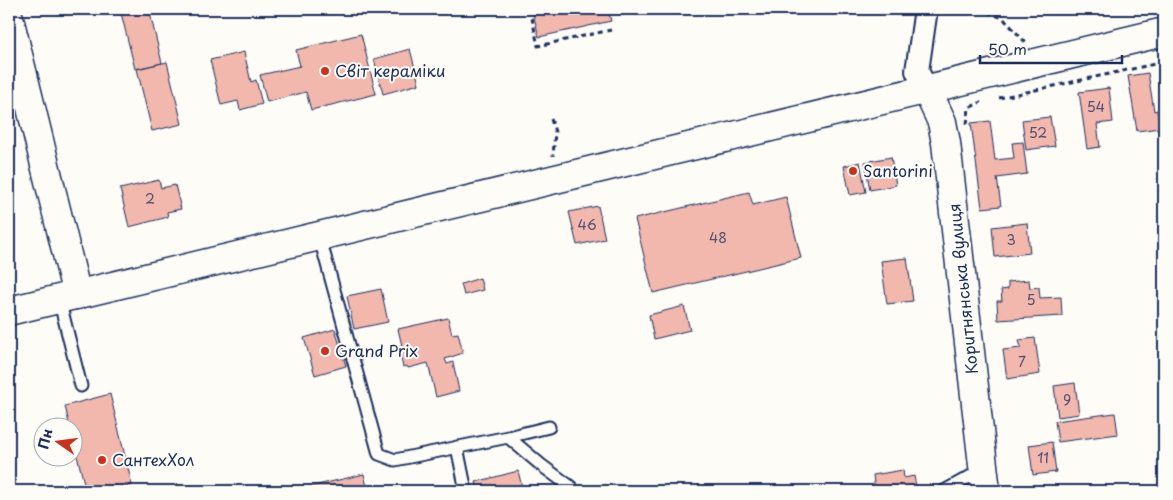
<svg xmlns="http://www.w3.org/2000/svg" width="1173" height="500" font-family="'Playpen Sans',sans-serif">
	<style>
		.building { fill: #f2b7ad; stroke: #1b2f5e }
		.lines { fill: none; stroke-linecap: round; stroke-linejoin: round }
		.service-casing { stroke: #1b2f5e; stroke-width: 15 }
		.minor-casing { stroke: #1b2f5e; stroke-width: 26 }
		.tertiary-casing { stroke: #1b2f5e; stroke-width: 31 }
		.secondary-casing { stroke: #1b2f5e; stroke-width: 31 }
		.path { stroke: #1b2f5e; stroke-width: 3; stroke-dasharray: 5 4; stroke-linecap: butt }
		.service { stroke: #fdfcf7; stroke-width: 11 }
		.minor { stroke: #fdfcf7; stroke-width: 22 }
		.tertiary { stroke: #fdfcf7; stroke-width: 28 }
		.secondary { stroke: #fdfcf7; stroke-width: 28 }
		.poi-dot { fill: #c8321e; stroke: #fdfcf7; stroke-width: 2 }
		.labels { text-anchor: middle; stroke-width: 4; stroke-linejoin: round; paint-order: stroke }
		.number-label { font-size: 14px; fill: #515172 }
		.poi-label { font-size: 16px; fill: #1b2f5e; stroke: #fdfcf7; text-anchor: start }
		.street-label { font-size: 16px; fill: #1b2f5e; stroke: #fdfcf7 }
	</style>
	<rect width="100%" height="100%" fill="#fdfcf7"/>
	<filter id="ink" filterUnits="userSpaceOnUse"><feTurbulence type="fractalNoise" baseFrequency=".02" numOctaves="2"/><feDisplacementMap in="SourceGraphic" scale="10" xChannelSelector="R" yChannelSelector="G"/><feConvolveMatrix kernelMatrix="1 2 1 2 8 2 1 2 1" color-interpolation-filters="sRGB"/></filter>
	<g filter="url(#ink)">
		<g class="building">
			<path d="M 120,9 L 149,9 L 162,63 L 135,69 Z"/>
			<path d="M 532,9 L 608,9 L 611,21 L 539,37 Z"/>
			<path d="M 361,34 L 376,94 L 311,110 L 306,92 L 267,102 L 260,75 L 300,66 L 296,50 Z"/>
			<path d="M 410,49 L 419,84 L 383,94 L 374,59 Z"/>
			<path d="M 244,52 L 251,82 L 256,80 L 262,104 L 240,110 L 238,101 L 221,105 L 210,60 Z"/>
			<path d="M 167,62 L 182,124 L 152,131 L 137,69 Z"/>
			<path d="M 1148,73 L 1154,111 L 1157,110 L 1160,128 L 1137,131 L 1128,76 Z"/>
			<path d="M 1109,88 L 1113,122 L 1097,124 L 1100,147 L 1087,149 L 1079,92 Z"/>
			<path d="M 1050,117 L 1055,146 L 1026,150 L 1022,120 Z"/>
			<path d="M 990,121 L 995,160 L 1014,158 L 1012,143 L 1023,142 L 1027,174 L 997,178 L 1001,206 L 982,208 L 971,123 Z"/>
			<path d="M 891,157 L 896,185 L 870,190 L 865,162 Z"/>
			<path d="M 860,162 L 866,192 L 850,195 L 844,166 Z"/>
			<path d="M 159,180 L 161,188 L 175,185 L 181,209 L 167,212 L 168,217 L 129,227 L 120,189 Z"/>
			<path d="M 749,192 L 753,205 L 786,197 L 801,258 L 653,293 L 635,219 Z"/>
			<path d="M 598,206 L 605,239 L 577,245 L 569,212 Z"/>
			<path d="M 1027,223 L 1030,253 L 995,257 L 992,227 Z"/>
			<path d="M 907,258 L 913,301 L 887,304 L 881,261 Z"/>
			<path d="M 480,278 L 483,290 L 464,295 L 461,284 Z"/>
			<path d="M 1029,280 L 1030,288 L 1039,287 L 1040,298 L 1061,297 L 1062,316 L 998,320 L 997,301 L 1002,301 L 1001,290 L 1008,289 L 1008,282 Z"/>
			<path d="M 381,289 L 388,322 L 354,329 L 347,296 Z"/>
			<path d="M 684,306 L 690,330 L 654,339 L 649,315 Z"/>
			<path d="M 448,318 L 452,334 L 458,333 L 463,353 L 445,359 L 447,364 L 453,362 L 459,391 L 436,397 L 428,363 L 408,368 L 407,366 L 403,367 L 398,347 L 402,346 L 398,329 Z"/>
			<path d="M 335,329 L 346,366 L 315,375 L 304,338 Z"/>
			<path d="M 1035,338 L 1040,374 L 1007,379 L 1003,350 L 1021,348 L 1019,340 Z"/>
			<path d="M 1075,383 L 1079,414 L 1058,417 L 1054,386 Z"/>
			<path d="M 110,394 L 132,485 L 107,491 L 86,491 L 72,436 L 72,428 L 70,428 L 65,406 Z"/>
			<path d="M 1115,413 L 1118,434 L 1058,442 L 1055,421 Z"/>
			<path d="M 1052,442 L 1056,472 L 1033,475 L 1029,445 Z"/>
			<path d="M 903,470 L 904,478 L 914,476 L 917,491 L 875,491 L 873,475 Z"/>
			<path d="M 518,471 L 523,491 L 478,491 L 476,482 Z"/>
			<path d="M 364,474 L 368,491 L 292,491 Z"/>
		</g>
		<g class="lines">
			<defs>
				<g id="service">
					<path d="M 9,104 L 28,100"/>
					<path d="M 319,235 L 379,454 L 395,460 L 508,437 L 541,465 L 571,487 L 572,491"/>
					<path d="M 59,299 L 81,386"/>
					<path d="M 508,437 L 549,427"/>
					<path d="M 457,447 L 466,491"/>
					<path d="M 944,491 L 982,470"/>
				</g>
				<path id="minor" d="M 926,9 L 917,71 L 927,90"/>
				<g id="tertiary">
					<path d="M 9,18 L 77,295"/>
					<path d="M 927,90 L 942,122 L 946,143 L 986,491"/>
				</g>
				<path id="secondary" d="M 9,311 C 393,216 780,127 1164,32"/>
			</defs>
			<use href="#service" class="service-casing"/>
			<use href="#minor" class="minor-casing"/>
			<use href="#tertiary" class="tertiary-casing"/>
			<use href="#secondary" class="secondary-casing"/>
			<g class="path">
				<path d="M 530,9 L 538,46 L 611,30"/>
				<path d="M 979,9 L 1003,18 L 1026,43"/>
				<path d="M 999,98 L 1164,62"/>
				<path d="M 551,119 L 555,132 L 553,156"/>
				<path d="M 967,124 L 969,108 L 981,102"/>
			</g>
			<use href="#service" class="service"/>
			<use href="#minor" class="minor"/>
			<use href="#tertiary" class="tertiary"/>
			<use href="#secondary" class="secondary"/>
		</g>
	</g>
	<g class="poi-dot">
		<circle cx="325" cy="71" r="5"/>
		<circle cx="853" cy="171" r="5"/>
		<circle cx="325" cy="351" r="5"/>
		<circle cx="102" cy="460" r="5"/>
	</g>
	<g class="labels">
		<g class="number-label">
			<text x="1096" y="112">54</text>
			<text x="1038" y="138">52</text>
			<text x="150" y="204">2</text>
			<text x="587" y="230">46</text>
			<text x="718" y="243">48</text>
			<text x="1011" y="245">3</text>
			<text x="1031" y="305">5</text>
			<text x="1022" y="367">7</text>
			<text x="1067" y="405">9</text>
			<text x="1043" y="463">11</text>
		</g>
		<g class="poi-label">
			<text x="335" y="77">Світ кераміки</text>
			<text x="863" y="177">Santorini</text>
			<text x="335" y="357">Grand Prix</text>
			<text x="112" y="466">СантехХол</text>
		</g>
		<g class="street-label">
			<text transform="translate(963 289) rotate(-96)" y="6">Коритнянська вулиця</text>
		</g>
	</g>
	<rect width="1173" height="500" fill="none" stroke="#fdfcf7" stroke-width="30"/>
	<rect x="15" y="15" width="1143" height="470" fill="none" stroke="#1b2f5e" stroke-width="2" filter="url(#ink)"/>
	<g transform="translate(58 442) rotate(284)"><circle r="24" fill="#fdfcf7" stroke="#a3aaba"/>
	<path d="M0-4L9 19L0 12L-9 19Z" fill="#c8321e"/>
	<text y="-8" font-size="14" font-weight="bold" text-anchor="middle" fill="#1b2f5e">Пн</text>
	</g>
	<path d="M980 55v8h142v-8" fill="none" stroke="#1b2f5e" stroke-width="2.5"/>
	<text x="988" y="55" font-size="15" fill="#1b2f5e" stroke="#fdfcf7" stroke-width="4" paint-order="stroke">50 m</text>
</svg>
